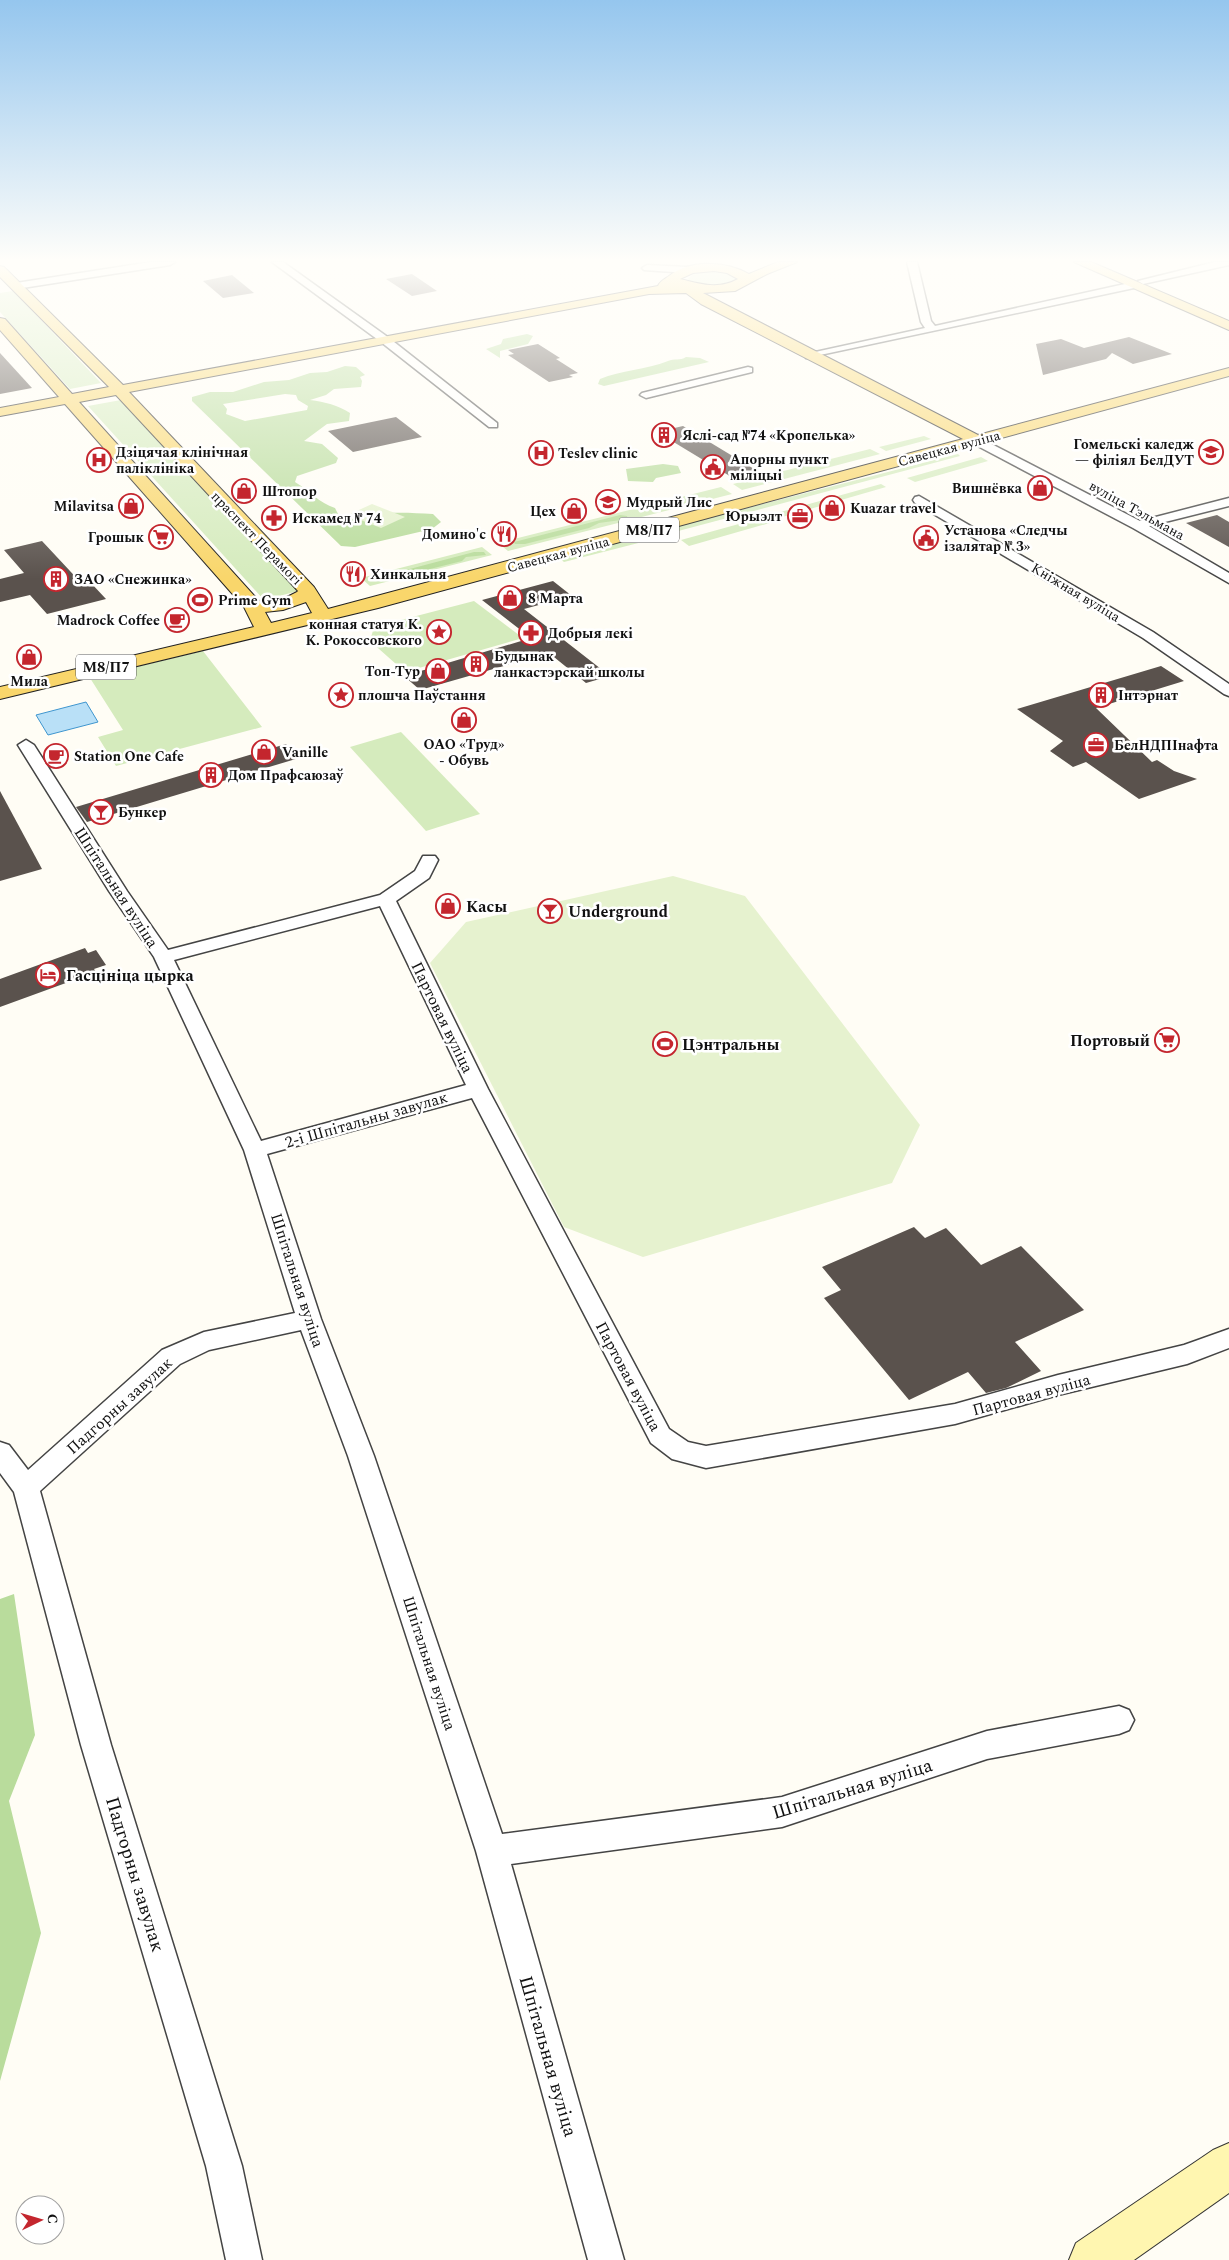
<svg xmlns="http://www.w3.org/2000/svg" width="1229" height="2260" font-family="Spectral,serif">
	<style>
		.green { fill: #d5ebbd }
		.forest { fill: #b9dc9c; fill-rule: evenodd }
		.pitch { fill: #e6f2cf }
		.water { fill: #b9e0f7; stroke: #3f96cf }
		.building { fill: #5a524d }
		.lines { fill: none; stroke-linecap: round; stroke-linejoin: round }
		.street-casing { stroke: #444; stroke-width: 3 }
		.secondary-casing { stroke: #333; stroke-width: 2 }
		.primary-casing { stroke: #222; stroke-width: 2 }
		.street { fill: #fff; fill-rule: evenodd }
		.secondary { fill: #fff6b0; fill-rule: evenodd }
		.primary { fill: #f9d66b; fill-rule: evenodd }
		.labels { text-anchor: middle; stroke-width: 5; stroke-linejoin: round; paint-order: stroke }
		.far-poi-label { font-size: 14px; font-weight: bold; fill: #111; stroke: #fff; text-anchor: start }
		.far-street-label { font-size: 14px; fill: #111; stroke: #fff }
		.shield { fill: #fff; stroke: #585858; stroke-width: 1 }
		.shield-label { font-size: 15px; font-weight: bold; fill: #111 }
		.street-label { font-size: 16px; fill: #111; stroke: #fff }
		.poi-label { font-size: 16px; font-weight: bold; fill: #111; stroke: #fff; text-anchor: start }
		.near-street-label { font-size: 19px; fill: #111; stroke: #fff }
	</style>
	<rect width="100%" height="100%" fill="#fffdf5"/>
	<g class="green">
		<path d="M 708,271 C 718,271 731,271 736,280 C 724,291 704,285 690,282 L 688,279 L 693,274 Z"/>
		<path d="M 13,291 L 101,383 L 70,389 L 0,312 L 0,293 Z"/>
		<path d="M 121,400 L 298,591 L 264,600 L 88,406 Z"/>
		<path d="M 924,436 L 931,439 L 886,451 L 879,447 Z"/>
		<path d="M 870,449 L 880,454 L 742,490 L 733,484 Z"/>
		<path d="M 958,454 L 960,456 L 667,534 L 662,530 Z"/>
		<path d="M 981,457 L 988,461 L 915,482 L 907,478 Z"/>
		<path d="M 881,484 L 886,487 L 779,518 L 773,514 Z"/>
		<path d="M 721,487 L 732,494 L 508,551 L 498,543 Z"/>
		<path d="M 764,517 L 773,522 L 689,546 L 681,540 Z"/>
		<path d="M 652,534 L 658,538 L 564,562 L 559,558 Z"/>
		<path d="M 482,547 L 492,555 L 370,586 L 361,578 Z"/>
		<path d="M 474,601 L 523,638 L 405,672 L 370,641 L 374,627 Z"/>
		<path d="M 203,651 L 262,727 L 116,766 L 98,737 L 123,730 L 90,678 Z"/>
		<path d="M 401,732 L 480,814 L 426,831 L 350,747 Z"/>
	</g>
	<g class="forest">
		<path d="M 527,334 L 533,336 L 528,344 L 500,351 L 500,358 L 486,349 L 501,344 L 503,339 Z"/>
		<path d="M 686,357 L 700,358 L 709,362 L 604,386 L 598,384 L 600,379 C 621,370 646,370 668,361 C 674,358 680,361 686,357 Z"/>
		<path d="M 345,366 L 356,367 L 365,375 L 360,377 L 362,381 L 361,387 L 334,389 L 326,395 L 310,400 C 325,402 338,405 350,413 L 349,421 L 327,424 L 304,441 L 322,444 L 338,458 L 336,463 L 297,476 L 295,482 C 310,491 319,503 335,508 L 339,516 L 348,520 C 379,511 402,512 433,514 L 441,522 L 432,529 L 355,547 L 341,546 L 192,401 L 192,397 L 210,392 L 233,392 L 264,382 L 289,380 L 310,373 L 327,372 ZM 285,394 L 296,395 L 298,400 L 308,406 L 307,410 L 245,421 L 226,414 L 227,409 L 223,404 Z"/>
		<path d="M 663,464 L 678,466 L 681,473 L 656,478 L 653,482 L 628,481 L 626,469 Z"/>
		<path d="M 620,515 L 627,516 L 628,519 L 599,523 L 589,528 L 525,544 L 515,544 L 514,542 Z"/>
		<path d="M 474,552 L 484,552 L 486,555 L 466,557 L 462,561 L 378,582 L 372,579 Z"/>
		<path d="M 14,1594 L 35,1735 L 9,1801 L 41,1933 L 0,2081 L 0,1599 Z"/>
	</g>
	<g class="pitch">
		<path d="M 372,504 L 405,517 L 381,528 L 348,515 Z"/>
		<path d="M 673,876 L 745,896 L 920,1125 L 892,1183 L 643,1257 L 564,1227 L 430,963 L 466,922 Z"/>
	</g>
	<path class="water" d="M 86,702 L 98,722 L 48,735 L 36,715 Z"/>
	<g class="building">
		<path d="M 412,274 L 437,291 L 412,296 L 386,279 Z"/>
		<path d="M 232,275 L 254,293 L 223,298 L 203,281 Z"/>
		<path d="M 1129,337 L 1172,354 L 1133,364 L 1112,353 L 1106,359 L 1043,375 L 1036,344 L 1061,339 L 1084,348 Z"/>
		<path d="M 538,344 L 560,358 L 556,359 L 578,373 L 569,375 L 573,377 L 549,382 L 508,355 L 514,354 L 508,350 Z"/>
		<path d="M 0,353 L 32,388 L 0,394 Z"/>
		<path d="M 396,417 L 422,437 L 353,452 L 328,431 Z"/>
		<path d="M 683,426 L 759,472 L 733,478 L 657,432 Z"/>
		<path d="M 1217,515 L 1229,522 L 1229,547 L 1186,523 Z"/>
		<path d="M 42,541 L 84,586 L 91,583 L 106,599 L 47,614 L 30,595 L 0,602 L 0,579 L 24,573 L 4,550 Z"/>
		<path d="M 553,581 L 572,596 L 524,609 L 610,676 L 586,683 L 549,653 L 420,690 L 404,676 L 531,638 L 482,600 Z"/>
		<path d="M 1161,666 L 1184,681 L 1096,708 L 1152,762 L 1157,760 L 1174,771 L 1197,779 L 1139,799 L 1086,762 L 1073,767 L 1050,751 L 1063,741 L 1017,709 Z"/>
		<path d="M 286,744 L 299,758 L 87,822 L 76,807 Z"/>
		<path d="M 0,791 L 42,869 L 0,881 Z"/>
		<path d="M 85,948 L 88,953 L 96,950 L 106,965 L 94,969 L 96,972 L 0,1007 L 0,979 Z"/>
		<path d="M 914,1227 L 925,1238 L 946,1228 L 981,1265 L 1021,1246 L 1084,1310 L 1015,1342 L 1041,1371 L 1006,1388 L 986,1393 L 968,1372 L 909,1400 L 824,1298 L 841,1290 L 822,1267 Z"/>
	</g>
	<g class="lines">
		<defs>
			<g id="street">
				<path d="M 151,262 L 175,262 L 170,265 L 16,289 L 11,286 L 16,283 Z"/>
				<path d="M 272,262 L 283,262 L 389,338 L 497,423 L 497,427 L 489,427 L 381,342 Z"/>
				<path d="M 907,262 L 917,262 L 931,321 L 935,326 L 1134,282 L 1139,285 L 1134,288 L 806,358 L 806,354 L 925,328 L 921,322 Z"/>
				<path d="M 1215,262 L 1229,262 L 1229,265 L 1143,284 L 1138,281 Z"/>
				<path d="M 647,265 L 688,267 L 693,270 L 688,273 L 644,270 L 642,268 Z"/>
				<path d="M 748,367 L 752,368 L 752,372 L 646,398 L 640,395 L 642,393 Z"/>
				<path d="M 976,436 L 1140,521 L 1229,498 L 1229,506 L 1149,526 L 1229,573 L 1229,583 L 1133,528 L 972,443 L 972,437 Z"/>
				<path d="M 919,496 L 1153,632 L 1229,684 L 1229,696 L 1224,694 L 1143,638 L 915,503 L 913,500 L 915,497 Z"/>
				<path d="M 26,740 L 34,745 L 127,891 L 168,950 L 380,895 L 415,871 L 423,856 L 435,856 L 438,860 L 429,878 L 396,901 L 488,1089 L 669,1429 L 688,1442 L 706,1446 L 955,1404 L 1058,1375 L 1184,1345 L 1229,1329 L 1229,1348 L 1187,1364 L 1058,1395 L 955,1424 L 706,1468 L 672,1459 L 651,1443 L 472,1098 L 267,1154 L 321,1319 L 374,1456 L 502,1834 L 782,1797 L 987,1731 L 1119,1706 L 1129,1710 L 1134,1720 L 1129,1730 L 1119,1734 L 987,1759 L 782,1827 L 511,1864 L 624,2260 L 588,2260 L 476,1851 L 348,1456 L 301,1330 L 209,1350 L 180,1364 L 40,1491 L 111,1745 L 242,2166 L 262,2260 L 226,2260 L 206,2166 L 81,1745 L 14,1492 L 0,1473 L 0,1442 L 9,1445 L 28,1470 L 162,1350 L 204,1332 L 295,1313 L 244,1150 L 154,957 L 109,891 L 18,745 ZM 380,906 L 466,1085 L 261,1141 L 174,960 Z"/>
			</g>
			<path id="secondary" d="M 1229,2143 L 1229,2193 L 1134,2260 L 1069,2260 L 1076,2243 L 1213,2150 Z"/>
			<g id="primary">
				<path d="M 778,262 L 797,262 L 767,274 L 735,291 L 703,293 L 978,435 L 1229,368 L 1229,376 L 378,608 L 0,699 L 0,687 L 254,627 L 244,607 L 65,404 L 0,416 L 0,408 L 59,397 L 0,330 L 0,318 L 5,319 L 72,394 L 109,387 L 0,277 L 0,266 L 4,267 L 123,385 L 658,286 C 660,281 665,279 669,276 C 690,259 726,261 749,274 ZM 714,271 L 727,273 L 738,279 C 718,290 701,284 680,279 L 693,273 ZM 686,293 L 701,304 L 963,439 L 328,609 L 314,587 L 129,392 L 649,294 ZM 116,395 L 298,591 L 297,592 L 283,599 L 259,601 L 79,402 ZM 306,602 L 312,613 L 271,623 L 265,612 L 283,610 Z"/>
				<path d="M 1074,262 L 1091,262 L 1229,321 L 1229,330 Z"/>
			</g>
		</defs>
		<use href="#street" class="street-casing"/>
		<use href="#secondary" class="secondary-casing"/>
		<use href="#primary" class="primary-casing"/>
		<use href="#street" class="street"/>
		<use href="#secondary" class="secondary"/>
		<use href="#primary" class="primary"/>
	</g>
	<linearGradient id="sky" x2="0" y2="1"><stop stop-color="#95c6ee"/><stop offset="0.45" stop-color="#fffefa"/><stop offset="1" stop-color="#fffefa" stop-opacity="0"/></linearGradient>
	<rect width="1229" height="579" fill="url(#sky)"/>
	<defs>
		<symbol id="building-ring" viewBox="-11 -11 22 22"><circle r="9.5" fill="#fff" stroke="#c4262e" stroke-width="1.5"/><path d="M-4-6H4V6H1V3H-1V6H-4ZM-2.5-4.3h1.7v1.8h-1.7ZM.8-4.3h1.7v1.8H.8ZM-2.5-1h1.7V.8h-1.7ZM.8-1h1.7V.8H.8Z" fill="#c4262e"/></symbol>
		<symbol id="university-ring" viewBox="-11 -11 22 22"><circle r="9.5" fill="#fff" stroke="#c4262e" stroke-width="1.5"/><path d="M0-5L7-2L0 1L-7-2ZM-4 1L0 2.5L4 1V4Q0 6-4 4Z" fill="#c4262e"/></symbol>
		<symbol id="hospital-ring" viewBox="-11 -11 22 22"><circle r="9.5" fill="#fff" stroke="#c4262e" stroke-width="1.5"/><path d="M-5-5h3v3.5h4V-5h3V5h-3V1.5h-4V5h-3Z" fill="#c4262e"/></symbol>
		<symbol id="civic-ring" viewBox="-11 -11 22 22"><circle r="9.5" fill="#fff" stroke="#c4262e" stroke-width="1.5"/><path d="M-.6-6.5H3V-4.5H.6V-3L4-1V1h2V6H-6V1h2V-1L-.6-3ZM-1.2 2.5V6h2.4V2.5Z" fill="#c4262e"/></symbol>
		<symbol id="shop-ring" viewBox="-11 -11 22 22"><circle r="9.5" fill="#fff" stroke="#c4262e" stroke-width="1.5"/><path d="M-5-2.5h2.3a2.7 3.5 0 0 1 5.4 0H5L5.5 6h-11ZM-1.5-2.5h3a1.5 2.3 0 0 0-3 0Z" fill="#c4262e"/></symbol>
		<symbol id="school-ring" viewBox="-11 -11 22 22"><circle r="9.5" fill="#fff" stroke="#c4262e" stroke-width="1.5"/><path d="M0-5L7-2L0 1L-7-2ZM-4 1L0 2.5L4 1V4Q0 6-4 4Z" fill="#c4262e"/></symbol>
		<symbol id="office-ring" viewBox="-11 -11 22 22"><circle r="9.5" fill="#fff" stroke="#c4262e" stroke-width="1.5"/><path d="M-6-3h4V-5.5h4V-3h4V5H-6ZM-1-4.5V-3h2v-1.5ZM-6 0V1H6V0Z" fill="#c4262e"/></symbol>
		<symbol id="pharmacy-ring" viewBox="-11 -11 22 22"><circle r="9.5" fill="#fff" stroke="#c4262e" stroke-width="1.5"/><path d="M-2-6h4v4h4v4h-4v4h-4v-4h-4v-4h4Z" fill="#c4262e"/></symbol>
		<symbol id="restaurant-ring" viewBox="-11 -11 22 22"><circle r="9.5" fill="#fff" stroke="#c4262e" stroke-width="1.5"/><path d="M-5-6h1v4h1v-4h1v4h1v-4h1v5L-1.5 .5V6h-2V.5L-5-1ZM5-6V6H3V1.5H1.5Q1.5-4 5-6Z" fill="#c4262e"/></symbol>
		<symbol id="supermarket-ring" viewBox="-11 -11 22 22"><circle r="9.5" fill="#fff" stroke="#c4262e" stroke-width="1.5"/><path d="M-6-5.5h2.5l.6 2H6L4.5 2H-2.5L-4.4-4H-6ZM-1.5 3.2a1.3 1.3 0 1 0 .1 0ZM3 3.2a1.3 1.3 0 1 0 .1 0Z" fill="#c4262e"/></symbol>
		<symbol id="stadium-ring" viewBox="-11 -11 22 22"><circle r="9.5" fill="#fff" stroke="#c4262e" stroke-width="1.5"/><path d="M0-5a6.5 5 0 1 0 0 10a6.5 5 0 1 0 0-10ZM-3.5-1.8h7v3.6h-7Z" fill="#c4262e"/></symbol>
		<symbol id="cafe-ring" viewBox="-11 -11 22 22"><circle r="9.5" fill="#fff" stroke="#c4262e" stroke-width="1.5"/><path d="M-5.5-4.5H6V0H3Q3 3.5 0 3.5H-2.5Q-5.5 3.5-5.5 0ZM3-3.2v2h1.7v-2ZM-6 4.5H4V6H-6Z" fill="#c4262e"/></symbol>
		<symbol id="sight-ring" viewBox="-11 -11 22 22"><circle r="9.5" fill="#fff" stroke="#c4262e" stroke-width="1.5"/><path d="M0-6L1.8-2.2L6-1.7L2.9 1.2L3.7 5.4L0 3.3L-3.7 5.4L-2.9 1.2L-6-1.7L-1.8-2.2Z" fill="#c4262e"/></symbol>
		<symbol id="bar-ring" viewBox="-11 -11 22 22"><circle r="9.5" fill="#fff" stroke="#c4262e" stroke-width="1.5"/><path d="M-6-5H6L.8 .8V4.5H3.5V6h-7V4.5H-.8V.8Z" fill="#c4262e"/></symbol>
		<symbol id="hotel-ring" viewBox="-11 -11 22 22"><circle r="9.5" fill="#fff" stroke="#c4262e" stroke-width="1.5"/><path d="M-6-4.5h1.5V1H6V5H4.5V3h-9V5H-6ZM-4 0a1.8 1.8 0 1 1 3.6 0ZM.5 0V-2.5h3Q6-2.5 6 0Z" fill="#c4262e"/></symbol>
	</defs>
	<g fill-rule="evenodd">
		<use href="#building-ring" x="650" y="421" width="28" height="28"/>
		<use href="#university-ring" x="1197" y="438" width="28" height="28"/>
		<use href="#hospital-ring" x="527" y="439" width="28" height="28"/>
		<use href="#hospital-ring" x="85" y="446" width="28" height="28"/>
		<use href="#civic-ring" x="699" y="453" width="28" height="28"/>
		<use href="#shop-ring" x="1026" y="474" width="28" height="28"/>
		<use href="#shop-ring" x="230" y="477" width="28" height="28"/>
		<use href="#school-ring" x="594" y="488" width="28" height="28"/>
		<use href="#shop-ring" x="117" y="492" width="28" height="28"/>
		<use href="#shop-ring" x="818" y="494" width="28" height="28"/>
		<use href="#shop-ring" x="560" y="497" width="28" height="28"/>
		<use href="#office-ring" x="786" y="502" width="28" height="28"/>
		<use href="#pharmacy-ring" x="260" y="504" width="28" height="28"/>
		<use href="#restaurant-ring" x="490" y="520" width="28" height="28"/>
		<use href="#supermarket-ring" x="147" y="523" width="28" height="28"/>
		<use href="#civic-ring" x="912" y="524" width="28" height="28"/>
		<use href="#restaurant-ring" x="339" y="560" width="28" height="28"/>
		<use href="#building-ring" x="42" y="565" width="28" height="28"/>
		<use href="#shop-ring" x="496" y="584" width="28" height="28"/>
		<use href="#stadium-ring" x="186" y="586" width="28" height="28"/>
		<use href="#cafe-ring" x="163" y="606" width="28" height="28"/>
		<use href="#sight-ring" x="425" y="618" width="28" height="28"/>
		<use href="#pharmacy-ring" x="517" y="619" width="28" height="28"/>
		<use href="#shop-ring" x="15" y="643" width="28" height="28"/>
		<use href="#building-ring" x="462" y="650" width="28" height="28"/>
		<use href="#shop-ring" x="424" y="657" width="28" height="28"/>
		<use href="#sight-ring" x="327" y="681" width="28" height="28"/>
		<use href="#building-ring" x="1087" y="681" width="28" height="28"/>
		<use href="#shop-ring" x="450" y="706" width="28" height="28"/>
		<use href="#office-ring" x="1082" y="731" width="28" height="28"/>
		<use href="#shop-ring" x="250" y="738" width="28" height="28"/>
		<use href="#cafe-ring" x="42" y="742" width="28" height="28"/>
		<use href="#building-ring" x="197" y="761" width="28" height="28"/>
		<use href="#bar-ring" x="87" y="798" width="28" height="28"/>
		<use href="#shop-ring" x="434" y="892" width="28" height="28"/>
		<use href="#bar-ring" x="536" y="897" width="28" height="28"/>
		<use href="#hotel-ring" x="34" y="961" width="28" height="28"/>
		<use href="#supermarket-ring" x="1153" y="1026" width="28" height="28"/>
		<use href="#stadium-ring" x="651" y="1030" width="28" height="28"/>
	</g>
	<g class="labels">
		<g class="far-poi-label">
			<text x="682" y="440">Яслі-сад №74 «Кропелька»</text>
			<text x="1194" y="449" text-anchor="end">Гомельскі каледж<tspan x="1194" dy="16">— філіял БелДУТ</tspan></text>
			<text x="116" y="457">Дзіцячая клінічная<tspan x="116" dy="16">паліклініка</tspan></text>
			<text x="558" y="458">Teslev clinic</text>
			<text x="730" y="464">Апорны пункт<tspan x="730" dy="16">міліцыі</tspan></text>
			<text x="1022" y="493" text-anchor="end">Вишнёвка</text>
			<text x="262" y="496">Штопор</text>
			<text x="626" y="507">Мудрый Лис</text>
			<text x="114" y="511" text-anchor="end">Milavitsa</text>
			<text x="850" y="513">Kuazar travel</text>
			<text x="556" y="516" text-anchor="end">Цех</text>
			<text x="782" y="521" text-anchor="end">Юрыэлт</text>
			<text x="292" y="523">Искамед № 74</text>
			<text x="944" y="535">Установа «Следчы<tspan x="944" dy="16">ізалятар № 3»</tspan></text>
			<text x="486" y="539" text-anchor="end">Домино'c</text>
			<text x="144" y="542" text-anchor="end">Грошык</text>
			<text x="370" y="579">Хинкальня</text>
			<text x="74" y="584">ЗАО «Снежинка»</text>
			<text x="528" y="603">8 Марта</text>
			<text x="218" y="605">Prime Gym</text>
			<text x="160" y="625" text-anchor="end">Madrock Coffee</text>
			<text x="422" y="629" text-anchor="end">конная статуя К.<tspan x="422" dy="16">К. Рокоссовского</tspan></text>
			<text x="548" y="638">Добрыя лекі</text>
			<text x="494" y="661">Будынак<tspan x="494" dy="16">ланкастэрскай школы</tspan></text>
			<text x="420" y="676" text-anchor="end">Топ-Тур</text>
			<text x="29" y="686" text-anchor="middle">Мила</text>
			<text x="358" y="700">плошча Паўстання</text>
			<text x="1118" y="700">Інтэрнат</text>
			<text x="464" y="749" text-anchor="middle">ОАО «Труд»<tspan x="464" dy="16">- Обувь</tspan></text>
			<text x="1114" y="750">БелНДПІнафта</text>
			<text x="282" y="757">Vanille</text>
			<text x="74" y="761">Station One Cafe</text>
			<text x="228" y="780">Дом Прафсаюзаў</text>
			<text x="118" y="817">Бункер</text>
		</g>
		<g class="far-street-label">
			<text transform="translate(949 448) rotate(-15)" y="5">Савецкая вуліца</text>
			<text transform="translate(1137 510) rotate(29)" y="5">вуліца Тэльмана</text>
			<text transform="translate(257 538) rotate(46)" y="5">праспект Перамогі</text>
			<text transform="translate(558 554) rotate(-15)" y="5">Савецкая вуліца</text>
			<text transform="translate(1076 592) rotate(31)" y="5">Кніжная вуліца</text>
		</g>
		<g class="shield">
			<rect x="619" y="517.5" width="60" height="25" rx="4"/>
			<rect x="76" y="654.5" width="60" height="25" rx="4"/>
		</g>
		<g class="shield-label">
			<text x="649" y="535">М8/П7</text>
			<text x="106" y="672">М8/П7</text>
		</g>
		<g class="street-label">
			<text transform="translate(117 887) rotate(57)" y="6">Шпітальная вуліца</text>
			<text transform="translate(443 1017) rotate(64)" y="6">Партовая вуліца</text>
			<text transform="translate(366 1119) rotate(-16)" y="6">2-і Шпітальны завулак</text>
			<text transform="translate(298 1280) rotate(72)" y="6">Шпітальная вуліца</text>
			<text transform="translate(629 1376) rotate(62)" y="6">Партовая вуліца</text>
			<text transform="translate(1031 1394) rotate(-15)" y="6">Партовая вуліца</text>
			<text transform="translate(119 1405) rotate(-42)" y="6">Падгорны завулак</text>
			<text transform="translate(430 1663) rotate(72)" y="6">Шпітальная вуліца</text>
		</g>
		<g class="poi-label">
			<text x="466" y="912">Касы</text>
			<text x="568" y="917">Underground</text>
			<text x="66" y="981">Гасцініца цырка</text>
			<text x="1150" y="1046" text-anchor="end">Портовый</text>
			<text x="682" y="1050">Цэнтральны</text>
		</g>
		<g class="near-street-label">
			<text transform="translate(852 1788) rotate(-17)" y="7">Шпітальная вуліца</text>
			<text transform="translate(136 1874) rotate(73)" y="7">Падгорны завулак</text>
			<text transform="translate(549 2056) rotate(74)" y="7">Шпітальная вуліца</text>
		</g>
	</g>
	<g transform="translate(40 2220) rotate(85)"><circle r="24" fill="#ffffff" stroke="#a0a0a0"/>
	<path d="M0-4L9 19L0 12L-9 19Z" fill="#c4262e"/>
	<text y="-8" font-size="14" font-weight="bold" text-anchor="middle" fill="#111111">С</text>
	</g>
</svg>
